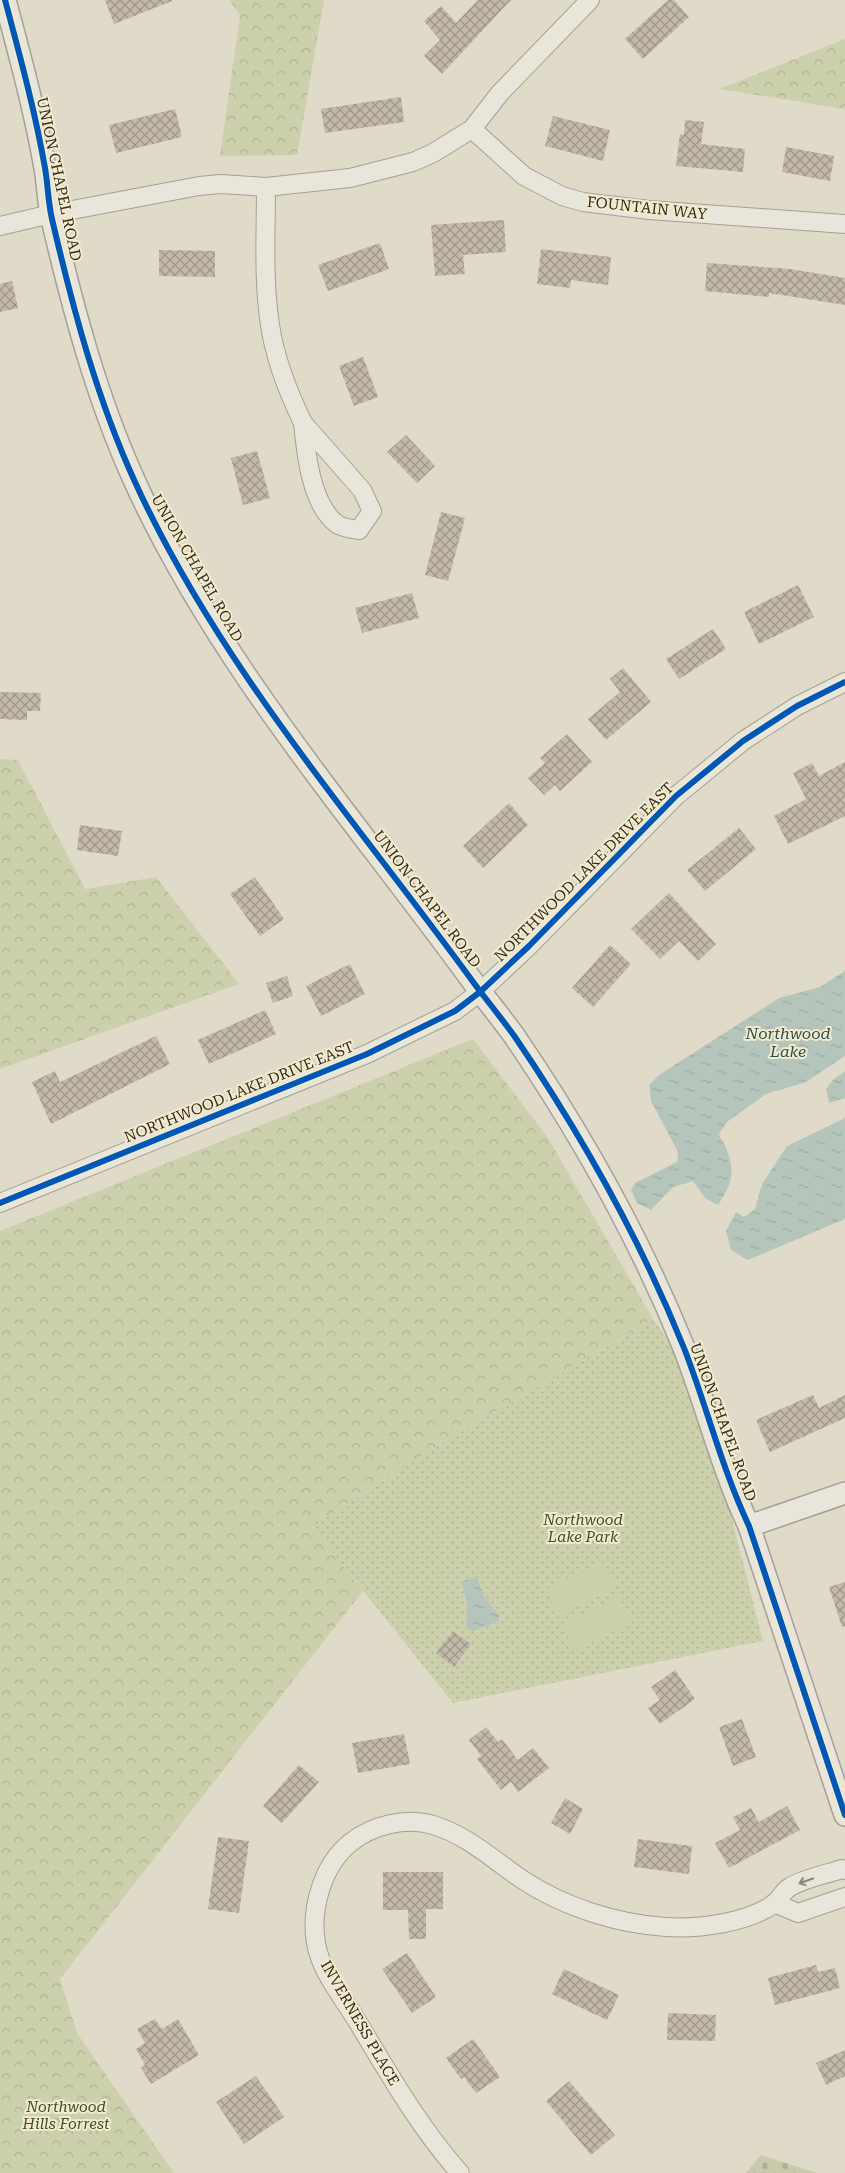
<svg xmlns="http://www.w3.org/2000/svg" width="845" height="2173" font-family="'Roboto Serif',serif">
	<style>
		.forest { fill: url(#forest-crowns) }
		.cemetery { fill: url(#cemetery-stones) }
		.park { fill: url(#park-dots) }
		.garden { fill: #cdd0ac }
		.water { fill: url(#water-ripples) }
		.building { fill: url(#building-cross-hatch) }
		.lines { fill: none; stroke-linecap: round; stroke-linejoin: round }
		.minor-casing { stroke: #a59f92; stroke-width: 20 }
		.tertiary-casing { stroke: #a59f92; stroke-width: 24 }
		.minor { stroke: #e8e5da; stroke-width: 18 }
		.tertiary { stroke: #e8e5da; stroke-width: 21 }
		.cycleway-casing { stroke: #f2ebce; stroke-width: 9 }
		.cycleway { stroke: #0057b8; stroke-width: 6 }
		.oneway { stroke: #8d867b }
		.labels { text-anchor: middle; stroke-width: 4; stroke-linejoin: round; paint-order: stroke }
		.street-label { font-size: 15px; fill: #32281c; stroke: #f2ebce }
		.park-label { font-size: 15px; font-style: italic; fill: #3f4d24; stroke: #f2ebce }
		.water-label { font-size: 16px; font-style: italic; fill: #2c5051; stroke: #f2ebce }
	</style>
	<defs>
		<pattern id="forest-crowns" width="20" height="18" patternUnits="userSpaceOnUse" patternTransform="scale(1.25)"><rect width="20" height="18" fill="#cdd0ac"/><path d="M2 6a3 3 0 1 1 6 0M12 15a3 3 0 1 1 6 0" fill="none" stroke="#b0b393"/></pattern>
		<pattern id="cemetery-stones" width="16" height="16" patternUnits="userSpaceOnUse" patternTransform="scale(1.25)"><rect width="16" height="16" fill="#c8caab"/><path d="M2 7V4a2 2 0 0 1 4 0v3zM10 15v-3a2 2 0 0 1 4 0v3z" fill="#acae93"/></pattern>
		<pattern id="park-dots" width="8" height="8" patternUnits="userSpaceOnUse" patternTransform="scale(1.25)"><rect width="8" height="8" fill="#cdd0ac"/><path d="M2 2h.1M6 6h.1" fill="none" stroke="#b0b393" stroke-width="1.8" stroke-linecap="round"/></pattern>
		<pattern id="water-ripples" width="26" height="14" patternUnits="userSpaceOnUse" patternTransform="scale(1.25)"><rect width="26" height="14" fill="#b5c5bc"/><path d="M2 4q2-2 4 0t4 0M15 11q2-2 4 0t4 0" fill="none" stroke="#9ca9a1"/></pattern>
		<pattern id="building-cross-hatch" width="8" height="8" patternUnits="userSpaceOnUse" patternTransform="scale(1.25)"><rect width="8" height="8" fill="#c3b9aa"/><path d="M0 0l8 8M0 8l8-8" fill="none" stroke="#9f968a"/></pattern>
	</defs>
	<rect width="100%" height="100%" fill="#e0dbc9"/>
	<g class="forest">
		<path d="M 229,0 L 324,0 L 297,155 L 220,156 L 240,15 Z"/>
		<path d="M 845,39 L 845,109 L 719,89 Z"/>
		<path d="M 0,759 L 18,760 L 85,889 L 156,877 L 239,984 L 0,1069 Z"/>
		<path d="M 473,1039 L 548,1138 L 653,1319 L 437,1446 L 312,1527 L 363,1591 L 60,1979 L 77,2033 L 174,2173 L 0,2173 L 0,1231 Z"/>
	</g>
	<path class="cemetery" d="M 761,2155 L 817,2173 L 746,2173 Z"/>
	<path class="park" d="M 653,1319 L 697,1382 L 763,1641 L 453,1703 L 312,1527 L 437,1446 Z"/>
	<g class="garden">
		<path d="M 603,1562 L 616,1588 L 559,1616 L 546,1589 Z"/>
		<path d="M 619,1596 L 632,1623 L 575,1650 L 562,1624 Z"/>
	</g>
	<g class="water">
		<path d="M 845,971 L 845,1056 L 806,1082 L 766,1094 L 727,1122 L 719,1134 C 721,1140 724,1142 726,1148 C 736,1172 732,1184 718,1205 L 705,1198 L 693,1181 L 673,1187 L 651,1210 L 637,1203 L 631,1190 L 635,1183 L 677,1162 L 678,1152 L 651,1101 L 649,1085 L 659,1075 L 779,998 L 820,987 Z"/>
		<path d="M 845,1071 L 845,1098 L 829,1103 L 826,1089 L 833,1080 Z"/>
		<path d="M 845,1118 L 845,1219 L 748,1260 L 731,1250 L 726,1231 L 736,1212 L 744,1217 L 755,1209 L 762,1184 L 787,1146 Z"/>
		<path d="M 477,1576 L 483,1595 L 499,1615 L 498,1622 L 473,1631 L 466,1628 L 467,1601 L 461,1582 Z"/>
	</g>
	<g class="building">
		<path d="M 105,0 L 172,0 L 172,1 L 114,24 Z"/>
		<path d="M 478,0 L 511,0 L 442,74 L 424,56 L 440,40 L 424,21 L 441,6 L 456,23 Z"/>
		<path d="M 668,0 L 674,0 L 689,17 L 643,59 L 625,39 Z"/>
		<path d="M 401,97 L 404,122 L 325,133 L 321,109 Z"/>
		<path d="M 175,109 L 182,137 L 116,153 L 109,125 Z"/>
		<path d="M 553,116 L 610,130 L 603,161 L 545,146 Z"/>
		<path d="M 685,120 L 704,122 L 701,144 L 745,149 L 743,172 L 676,166 L 680,134 L 684,135 Z"/>
		<path d="M 786,147 L 834,156 L 830,181 L 782,172 Z"/>
		<path d="M 504,220 L 506,252 L 463,255 L 465,274 L 435,276 L 431,225 Z"/>
		<path d="M 380,243 L 389,269 L 328,291 L 318,265 Z"/>
		<path d="M 541,249 L 611,257 L 608,285 L 571,280 L 570,288 L 537,284 Z"/>
		<path d="M 159,250 L 215,251 L 215,277 L 159,276 Z"/>
		<path d="M 707,263 L 790,269 L 845,278 L 845,305 L 769,293 L 769,297 L 705,291 Z"/>
		<path d="M 12,281 L 18,308 L 0,312 L 0,284 Z"/>
		<path d="M 363,357 L 378,397 L 354,406 L 339,366 Z"/>
		<path d="M 406,435 L 435,466 L 417,483 L 387,452 Z"/>
		<path d="M 257,451 L 270,498 L 243,505 L 231,458 Z"/>
		<path d="M 441,512 L 465,518 L 448,581 L 425,575 Z"/>
		<path d="M 798,585 L 814,617 L 759,644 L 744,612 Z"/>
		<path d="M 412,593 L 419,618 L 362,633 L 355,608 Z"/>
		<path d="M 713,629 L 726,649 L 679,679 L 666,659 Z"/>
		<path d="M 623,668 L 651,702 L 606,740 L 588,719 L 620,692 L 610,679 Z"/>
		<path d="M 0,692 L 41,693 L 40,711 L 27,711 L 27,720 L 0,719 Z"/>
		<path d="M 567,734 L 592,762 L 560,791 L 555,785 L 544,795 L 528,778 L 545,763 L 540,758 Z"/>
		<path d="M 845,762 L 845,816 L 788,844 L 774,816 L 806,799 L 793,773 L 812,763 L 819,776 Z"/>
		<path d="M 509,803 L 528,825 L 483,868 L 463,846 Z"/>
		<path d="M 80,825 L 122,831 L 118,856 L 77,850 Z"/>
		<path d="M 739,828 L 756,849 L 705,891 L 687,870 Z"/>
		<path d="M 255,877 L 284,919 L 260,936 L 230,894 Z"/>
		<path d="M 669,893 L 716,944 L 698,961 L 679,941 L 660,959 L 631,929 Z"/>
		<path d="M 610,945 L 631,964 L 593,1007 L 572,988 Z"/>
		<path d="M 350,964 L 365,994 L 321,1016 L 306,986 Z"/>
		<path d="M 287,976 L 293,996 L 273,1003 L 266,983 Z"/>
		<path d="M 265,1010 L 276,1034 L 209,1064 L 198,1040 Z"/>
		<path d="M 156,1036 L 170,1064 L 51,1124 L 32,1082 L 55,1071 L 60,1082 Z"/>
		<path d="M 813,1395 L 819,1408 L 845,1395 L 845,1418 L 770,1452 L 756,1420 Z"/>
		<path d="M 845,1582 L 845,1626 L 842,1627 L 829,1587 Z"/>
		<path d="M 453,1631 L 471,1644 L 454,1667 L 436,1653 Z"/>
		<path d="M 675,1670 L 695,1699 L 660,1724 L 648,1708 L 660,1700 L 651,1687 Z"/>
		<path d="M 742,1719 L 756,1757 L 733,1766 L 719,1727 Z"/>
		<path d="M 486,1727 L 498,1742 L 502,1739 L 518,1760 L 533,1748 L 549,1768 L 518,1792 L 511,1782 L 501,1790 L 477,1759 L 481,1756 L 469,1740 Z"/>
		<path d="M 404,1734 L 410,1764 L 358,1773 L 352,1743 Z"/>
		<path d="M 299,1765 L 319,1782 L 282,1823 L 263,1806 Z"/>
		<path d="M 565,1798 L 583,1809 L 570,1834 L 551,1823 Z"/>
		<path d="M 787,1806 L 800,1830 L 729,1868 L 715,1843 L 740,1830 L 733,1817 L 751,1808 L 759,1822 Z"/>
		<path d="M 218,1837 L 249,1841 L 239,1913 L 208,1909 Z"/>
		<path d="M 638,1839 L 692,1846 L 689,1874 L 634,1867 Z"/>
		<path d="M 383,1872 L 443,1872 L 443,1909 L 426,1909 L 426,1939 L 409,1939 L 408,1910 L 383,1910 Z"/>
		<path d="M 407,1953 L 436,1997 L 412,2013 L 382,1969 Z"/>
		<path d="M 816,1965 L 818,1972 L 835,1968 L 840,1988 L 775,2005 L 768,1978 Z"/>
		<path d="M 564,1969 L 619,1995 L 607,2020 L 552,1994 Z"/>
		<path d="M 668,2013 L 716,2015 L 715,2041 L 667,2040 Z"/>
		<path d="M 155,2019 L 162,2029 L 178,2019 L 199,2055 L 151,2084 L 141,2068 L 145,2065 L 136,2049 L 145,2043 L 137,2029 Z"/>
		<path d="M 473,2039 L 500,2077 L 476,2093 L 464,2077 L 461,2079 L 446,2058 Z"/>
		<path d="M 845,2050 L 845,2076 L 826,2085 L 816,2063 Z"/>
		<path d="M 256,2076 L 284,2117 L 244,2144 L 216,2102 Z"/>
		<path d="M 569,2081 L 615,2135 L 591,2155 L 546,2101 Z"/>
	</g>
	<g class="lines">
		<defs>
			<g id="minor">
				<path d="M 472,129 L 524,176 L 562,196 L 583,202 L 649,210 L 845,224"/>
				<path d="M 266,187 C 266,232 263,280 270,325 C 275,359 288,392 303,423"/>
				<path d="M 0,226 L 51,214 L 199,186 L 221,184 L 266,187 L 350,178 L 413,162 L 433,153 L 472,129 L 500,93 L 590,0"/>
				<path d="M 303,423 L 362,490 L 372,511 L 359,530 C 353,529 342,528 337,524 C 311,505 306,453 303,423 Z"/>
				<path d="M 0,1203 L 367,1054 L 455,1011 L 480,992 L 529,946 L 676,796 L 743,741 L 797,706 L 845,682"/>
				<path d="M 774,1903 L 798,1913 L 845,1897"/>
				<path d="M 460,2173 C 418,2126 387,2070 354,2016 C 340,1994 320,1969 316,1943 C 310,1908 323,1865 350,1843 C 372,1825 406,1817 433,1825 C 469,1836 493,1860 523,1880 C 564,1907 617,1924 666,1927 C 699,1929 746,1923 774,1904 C 780,1899 783,1891 790,1887 C 802,1879 827,1874 842,1869 L 845,1870"/>
			</g>
			<g id="tertiary">
				<path d="M 5,0 C 20,56 35,111 45,168 C 48,185 48,202 52,219 C 73,309 97,399 135,482 C 218,664 351,815 468,975 C 483,996 500,1016 515,1037 C 581,1134 640,1239 684,1348 C 707,1407 722,1469 749,1526 L 845,1815"/>
				<path d="M 749,1526 L 845,1493"/>
			</g>
		</defs>
		<use href="#minor" class="minor-casing"/>
		<use href="#tertiary" class="tertiary-casing"/>
		<use href="#minor" class="minor"/>
		<use href="#tertiary" class="tertiary"/>
		<defs>
			<g id="cycleway">
				<path d="M 5,0 C 20,56 35,111 45,168 C 48,185 48,202 52,219 C 73,309 97,399 135,482 C 218,664 351,815 468,975 C 483,996 500,1016 515,1037 C 581,1134 640,1239 684,1348 C 707,1407 722,1469 749,1526 L 845,1815"/>
				<path d="M 0,1203 L 367,1054 L 455,1011 L 480,992 L 529,946 L 676,796 L 743,741 L 797,706 L 845,682"/>
			</g>
		</defs>
		<use href="#cycleway" class="cycleway-casing"/>
		<use href="#cycleway" class="cycleway"/>
	</g>
	<defs><path id="oneway-shaft" d="M-6 0H5M1.5-3L5.5 0L1.5 3" fill="none" stroke-width="1.6" stroke-linecap="round" stroke-linejoin="round" transform="scale(1.25)"/></defs>
	<use class="oneway" href="#oneway-shaft" transform="translate(806 1881) rotate(161)"/>
	<g class="labels">
		<g class="street-label">
			<text transform="translate(59 179) rotate(78)" y="5">UNION CHAPEL ROAD</text>
			<text transform="translate(647 208) rotate(6)" y="5">FOUNTAIN WAY</text>
			<text transform="translate(197 568) rotate(60)" y="5">UNION CHAPEL ROAD</text>
			<text transform="translate(584 872) rotate(-45)" y="5">NORTHWOOD LAKE DRIVE EAST</text>
			<text transform="translate(427 899) rotate(53)" y="5">UNION CHAPEL ROAD</text>
			<text transform="translate(239 1092) rotate(-22)" y="5">NORTHWOOD LAKE DRIVE EAST</text>
			<text transform="translate(723 1422) rotate(70)" y="5">UNION CHAPEL ROAD</text>
			<text transform="translate(360 2023) rotate(60)" y="5">INVERNESS PLACE</text>
		</g>
		<g class="park-label">
			<text x="583" y="1525">Northwood<tspan x="583" dy="17">Lake Park</tspan></text>
			<text x="66" y="2112">Northwood<tspan x="66" dy="17">Hills Forrest</tspan></text>
		</g>
		<g class="water-label">
			<text x="788" y="1039">Northwood<tspan x="788" dy="18">Lake</tspan></text>
		</g>
	</g>
</svg>
